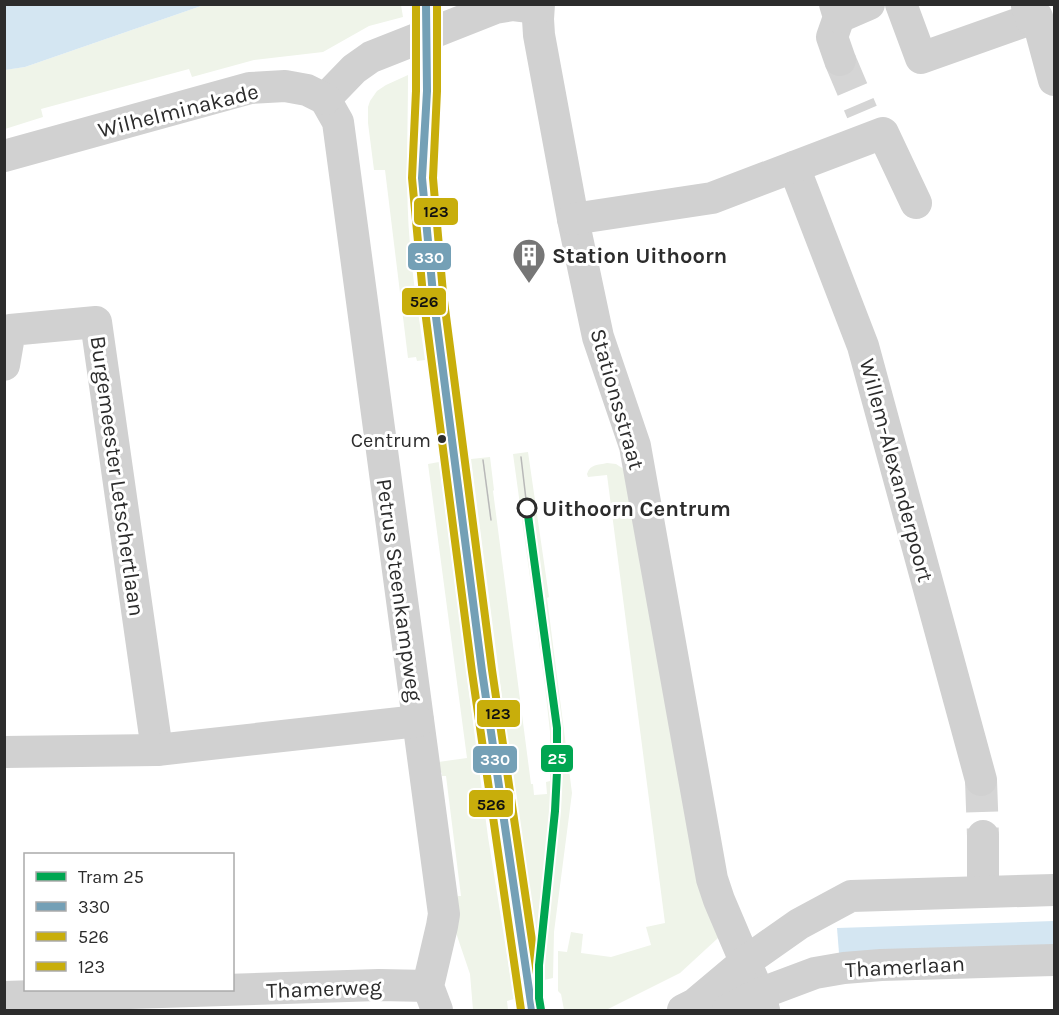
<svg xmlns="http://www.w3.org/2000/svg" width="1059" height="1015" font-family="Karla,sans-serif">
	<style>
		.green { fill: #eff4e9 }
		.water { fill: #d4e6f2 }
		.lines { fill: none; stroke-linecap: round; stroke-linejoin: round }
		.minor-tunnel { stroke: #d5d5d5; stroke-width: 32; stroke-dasharray: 32 16; stroke-linecap: butt }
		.minor { stroke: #d1d1d1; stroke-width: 32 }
		.tram { stroke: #b8b8b8; stroke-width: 1.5 }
		.bus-1-casing { stroke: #fff; stroke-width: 12 }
		.bus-2-casing { stroke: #fff; stroke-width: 12 }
		.bus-3-casing { stroke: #fff; stroke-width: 12 }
		.bus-1 { stroke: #74a0b6; stroke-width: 8 }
		.bus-2 { stroke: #c8ae0b; stroke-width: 8 }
		.bus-3 { stroke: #c8ae0b; stroke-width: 8 }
		.tram-1-casing { stroke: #fff; stroke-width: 12 }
		.tram-1 { stroke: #00a651; stroke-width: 8 }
		.bus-dot { fill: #2c2c2c; stroke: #fff; stroke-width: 2 }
		.stop-dot { fill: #fff; stroke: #2c2c2c; stroke-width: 3 }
		.labels { text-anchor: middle; stroke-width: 6; stroke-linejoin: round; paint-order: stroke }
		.bus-label { font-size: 20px; fill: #2c2c2c; stroke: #fff; text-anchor: end }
		.street-label { font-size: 22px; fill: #2c2c2c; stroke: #fff }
		.poi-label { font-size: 22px; font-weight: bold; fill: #2c2c2c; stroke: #fff; text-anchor: start }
		.stop-label { font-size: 22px; font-weight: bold; fill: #2c2c2c; stroke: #fff; text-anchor: start }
		.line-badge { stroke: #fff; stroke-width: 2 }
		.badge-label { font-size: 16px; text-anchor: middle; font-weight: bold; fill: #fff }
		.pale-badge-label { font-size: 16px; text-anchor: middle; font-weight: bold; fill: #111 }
	</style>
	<rect width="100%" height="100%" fill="#fff"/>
	<g class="green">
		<path d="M 204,5 L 401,5 L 403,17 L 369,26 L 323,52 L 254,60 L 192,77 L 189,69 L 41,109 L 43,117 L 5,129 L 4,70 L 25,67 Z"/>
		<path d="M 408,75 C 408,132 405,188 410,245 C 413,284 420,322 425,360 L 417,361 L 416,357 L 408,358 L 385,170 L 374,170 L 368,123 L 368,107 L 370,101 L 377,91 L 386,85 Z"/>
		<path d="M 528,452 L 549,597 L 547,598 L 572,793 L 554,932 L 553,978 L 544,980 L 514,789 L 471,459 L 490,457 L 494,490 L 493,491 L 531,784 L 533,784 L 534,795 L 547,794 L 546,782 L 550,781 L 550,732 L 545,686 L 513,454 Z"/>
		<path d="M 439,462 L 488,837 L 514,999 L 507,1001 L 508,1010 L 473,1010 L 470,974 L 452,921 L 451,909 L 458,899 L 458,896 L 461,896 L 446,776 L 442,776 L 442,773 L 432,765 L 431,763 L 467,758 L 428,464 Z"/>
		<path d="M 607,463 L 616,464 L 625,470 L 718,938 L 680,973 L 606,1010 L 564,1010 L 561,994 L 558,991 L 558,951 L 567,952 L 571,932 L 583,934 L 581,953 L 611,957 L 651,945 L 646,927 L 665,923 L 607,475 L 588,477 L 587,474 C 590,464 598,465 607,463 Z"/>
	</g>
	<g class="water">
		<path d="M 4,5 L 5,4 L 204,5 L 25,67 L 5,70 Z"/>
		<path d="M 1054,921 L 1054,948 L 839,953 L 837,928 Z"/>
	</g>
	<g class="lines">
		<g class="minor-tunnel">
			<path d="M 840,60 L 862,112"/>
			<path d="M 981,780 L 983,836"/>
		</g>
		<g class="minor">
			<path d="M 539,4 L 538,19 L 539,35 L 573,219 L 598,337 L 635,446 L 712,879 L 719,900 L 759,994 L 764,1010"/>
			<path d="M 835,4 L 839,17 L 832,37 L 840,60"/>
			<path d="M 901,4 L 921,58 L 1031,19"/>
			<path d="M 1027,6 L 1031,19 L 1037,17 L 1054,80"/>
			<path d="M 839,17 L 869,4"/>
			<path d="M 325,99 L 338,122 L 444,914 L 442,926 L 428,986 L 437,1010"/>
			<path d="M 325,99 L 354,69 L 371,57 L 495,8 L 513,5 L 538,8"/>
			<path d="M 4,156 L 250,88 L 285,86 L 307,90 L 325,99"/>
			<path d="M 794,167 L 863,346 L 981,780"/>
			<path d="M 573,219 L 712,198 L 883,133 L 916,203"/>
			<path d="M 4,365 L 10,330 L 96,322 L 157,750"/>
			<path d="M 4,752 L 157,750 L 418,721"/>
			<path d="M 983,836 L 983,892"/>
			<path d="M 4,997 L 379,985 L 428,986"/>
			<path d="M 683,1010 L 695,1004 L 745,962 L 799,924 L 851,896 L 1054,890"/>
			<path d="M 728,1010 L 759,994 L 815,973 L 844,968 L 881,965 L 1054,960"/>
		</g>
		<g class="tram">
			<path d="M 521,457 L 527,508"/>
			<path d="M 483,460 L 491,520"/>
		</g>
		<defs>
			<path id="bus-1" d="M 426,4 L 427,91 L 422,178 L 433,294 L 482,671 L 532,1010"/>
			<path id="bus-2" d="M 416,4 L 416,91 L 412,178 L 423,295 L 472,672 L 521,1010"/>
			<path id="bus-3" d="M 437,4 L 437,91 L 433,178 L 443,293 L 492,670 L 542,1008"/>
		</defs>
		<use href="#bus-1" class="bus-1-casing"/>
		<use href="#bus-2" class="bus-2-casing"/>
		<use href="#bus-3" class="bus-3-casing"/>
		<use href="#bus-1" class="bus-1"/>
		<use href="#bus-2" class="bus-2"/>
		<use href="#bus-3" class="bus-3"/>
		<defs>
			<path id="tram-1" d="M 527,508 L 557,728 L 557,772 L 555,811 L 539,965 L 539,998 L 541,1010"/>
		</defs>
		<use href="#tram-1" class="tram-1-casing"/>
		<use href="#tram-1" class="tram-1"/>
	</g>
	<defs>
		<symbol id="building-pin" viewBox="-11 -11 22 30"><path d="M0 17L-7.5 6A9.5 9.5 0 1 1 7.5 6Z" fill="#767676" stroke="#fff"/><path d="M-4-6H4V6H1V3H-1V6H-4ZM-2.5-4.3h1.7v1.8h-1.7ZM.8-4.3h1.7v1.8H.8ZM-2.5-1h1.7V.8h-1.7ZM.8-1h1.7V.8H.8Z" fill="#fff"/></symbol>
	</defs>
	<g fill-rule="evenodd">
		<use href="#building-pin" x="510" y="236" width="38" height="52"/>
	</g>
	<circle class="bus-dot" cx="442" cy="439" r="5"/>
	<circle class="stop-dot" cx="527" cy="508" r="9"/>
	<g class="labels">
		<g class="bus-label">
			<text x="431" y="447">Centrum</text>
		</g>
		<g class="street-label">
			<text transform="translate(178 110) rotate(-14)" y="8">Wilhelminakade</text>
			<text transform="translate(618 399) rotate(74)" y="8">Stationsstraat</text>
			<text transform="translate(897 470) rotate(75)" y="8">Willem-Alexanderpoort</text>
			<text transform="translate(118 476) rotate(82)" y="8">Burgemeester Letschertlaan</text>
			<text transform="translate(400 590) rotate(82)" y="8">Petrus Steenkampweg</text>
			<text transform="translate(905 966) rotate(-3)" y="8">Thamerlaan</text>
			<text transform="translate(324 988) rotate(-2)" y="8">Thamerweg</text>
		</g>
		<g class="poi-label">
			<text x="552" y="263">Station Uithoorn</text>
		</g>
		<g class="stop-label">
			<text x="542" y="516">Uithoorn Centrum</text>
		</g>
	</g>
	<g class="line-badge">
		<rect x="413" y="197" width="46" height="29" rx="6" fill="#c8ae0b"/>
		<rect x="407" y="242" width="45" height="29" rx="6" fill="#74a0b6"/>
		<rect x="401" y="287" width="46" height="29" rx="6" fill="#c8ae0b"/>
		<rect x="476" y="699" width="45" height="29" rx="6" fill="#c8ae0b"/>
		<rect x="540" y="744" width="34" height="29" rx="6" fill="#00a651"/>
		<rect x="472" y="745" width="46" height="29" rx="6" fill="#74a0b6"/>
		<rect x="468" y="789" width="46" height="29" rx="6" fill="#c8ae0b"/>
	</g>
	<g class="badge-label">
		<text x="429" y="263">330</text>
		<text x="557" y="764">25</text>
		<text x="495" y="765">330</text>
	</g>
	<g class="pale-badge-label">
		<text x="436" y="217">123</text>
		<text x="424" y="307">526</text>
		<text x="498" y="719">123</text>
		<text x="491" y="810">526</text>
	</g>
	<rect width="1059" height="1015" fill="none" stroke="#2c2c2c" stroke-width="12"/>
	<rect x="24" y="853" width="210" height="138" fill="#ffffff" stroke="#ababab" stroke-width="1.5"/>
	<rect x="36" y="872" width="30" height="9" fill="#00a651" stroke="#ababab" stroke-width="1.5"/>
	<text x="78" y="883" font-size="18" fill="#2c2c2c">Tram 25</text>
	<rect x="36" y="902" width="30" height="9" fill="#74a0b6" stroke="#ababab" stroke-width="1.5"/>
	<text x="78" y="913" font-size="18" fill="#2c2c2c">330</text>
	<rect x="36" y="932" width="30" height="9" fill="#c8ae0b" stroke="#ababab" stroke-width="1.5"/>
	<text x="78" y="943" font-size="18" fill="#2c2c2c">526</text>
	<rect x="36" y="962" width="30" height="9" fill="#c8ae0b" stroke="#ababab" stroke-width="1.5"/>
	<text x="78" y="973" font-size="18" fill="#2c2c2c">123</text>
</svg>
